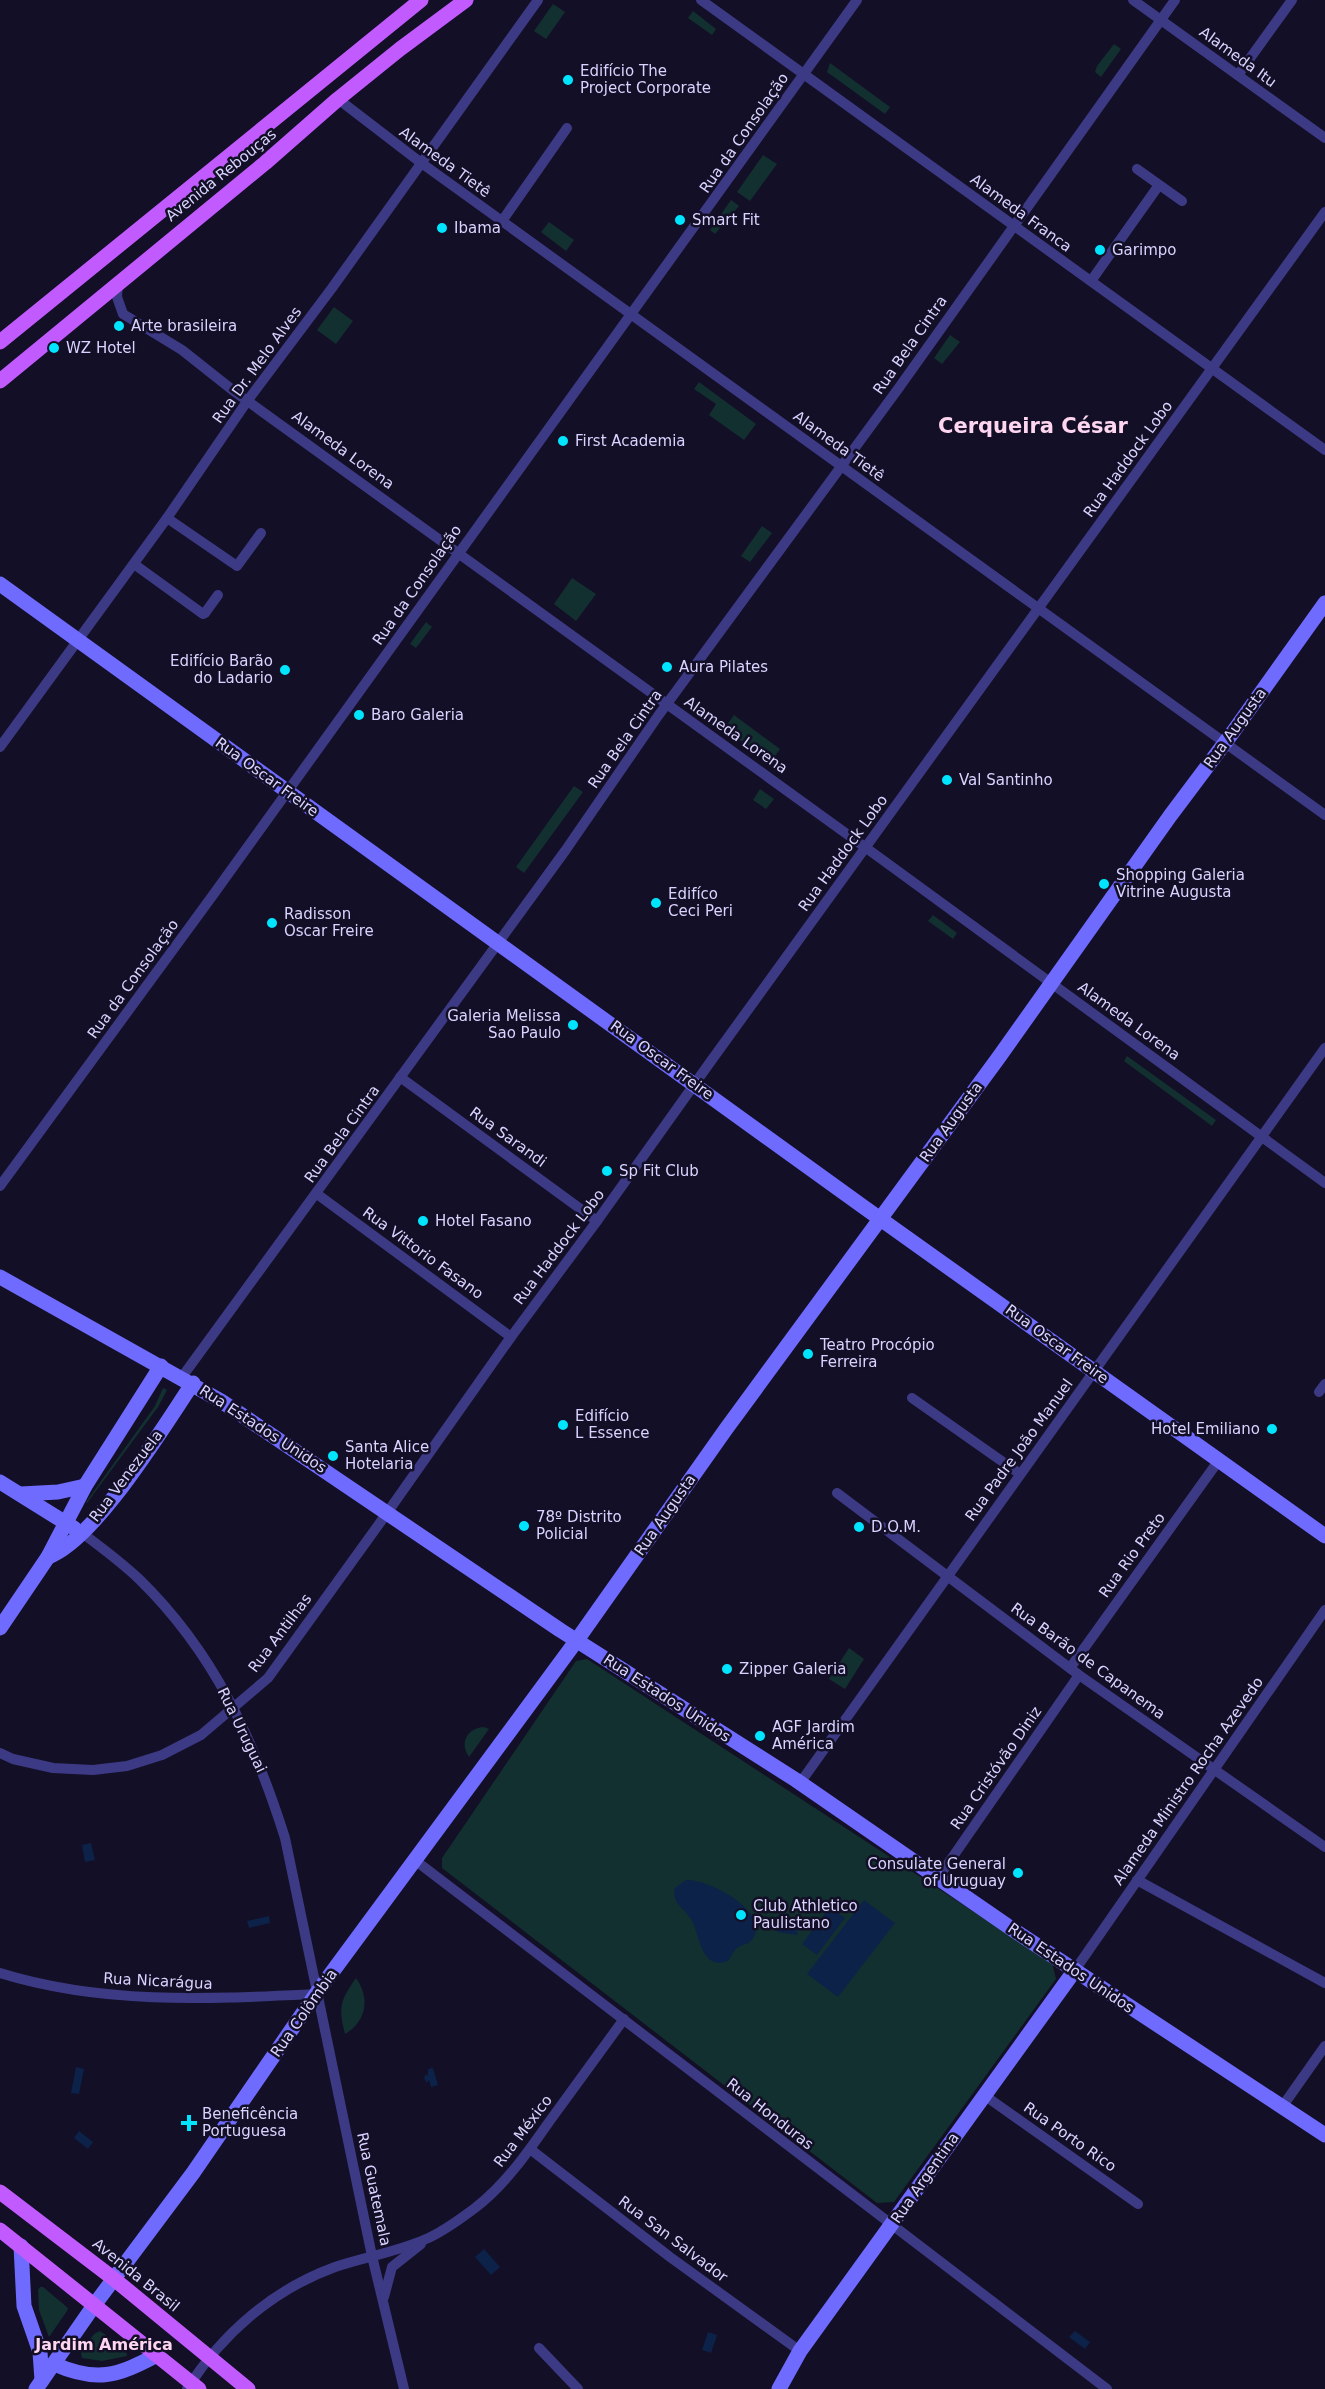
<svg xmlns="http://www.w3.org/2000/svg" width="1325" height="2389" font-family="'DejaVu Sans',sans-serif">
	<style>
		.green { fill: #12302f }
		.water { fill: #0c2248 }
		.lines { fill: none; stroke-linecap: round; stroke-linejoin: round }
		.street { stroke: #3d3a85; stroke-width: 10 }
		.secondary { stroke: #6f6bff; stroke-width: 15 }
		.primary { stroke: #c25bff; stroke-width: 15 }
		.poi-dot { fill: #00e5ff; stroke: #130f26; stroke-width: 2 }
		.labels { text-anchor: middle; stroke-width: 5; stroke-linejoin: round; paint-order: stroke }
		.street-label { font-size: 15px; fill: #d9d4ff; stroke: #130f26 }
		.poi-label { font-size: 15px; fill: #d9d4ff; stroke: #130f26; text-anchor: start }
		.neighbourhood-label { font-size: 16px; font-weight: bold; fill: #ffd6f0; stroke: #130f26 }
		.district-label { font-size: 21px; font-weight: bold; fill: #ffd6f0; stroke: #130f26 }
	</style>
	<rect width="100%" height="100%" fill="#130f26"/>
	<g class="green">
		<path d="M 553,4 L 565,12 L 546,39 L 534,31 Z"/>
		<path d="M 693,11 L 716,29 L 712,35 L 688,18 Z"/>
		<path d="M 1114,44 L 1121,49 L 1101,77 L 1095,72 L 1097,66 Z"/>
		<path d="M 830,63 L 890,107 L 885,114 L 827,72 Z"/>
		<path d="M 763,155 L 777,164 L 750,201 L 737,192 Z"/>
		<path d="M 731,200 L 739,206 L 715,234 L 710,230 Z"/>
		<path d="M 549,222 L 574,240 L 566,251 L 541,232 Z"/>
		<path d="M 334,307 L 353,321 L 336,344 L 317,330 Z"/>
		<path d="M 950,335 L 960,342 L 942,364 L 934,358 Z"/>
		<path d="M 699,382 L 756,424 L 744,440 L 709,415 L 716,404 L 694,389 Z"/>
		<path d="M 762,526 L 772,533 L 750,562 L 741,556 Z"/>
		<path d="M 572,578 L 596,594 L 576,621 L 554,604 Z"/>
		<path d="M 426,622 L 432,627 L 416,648 L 410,644 Z"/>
		<path d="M 734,715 L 780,749 L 771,762 L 724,729 Z"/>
		<path d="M 574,786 L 583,792 L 524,873 L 516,867 Z"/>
		<path d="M 760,789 L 774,799 L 766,809 L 753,800 Z"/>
		<path d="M 933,915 L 957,933 L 953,939 L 928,921 Z"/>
		<path d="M 1127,1056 L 1216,1120 L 1212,1126 L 1124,1061 Z"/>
		<path d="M 163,1388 L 167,1390 L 158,1407 L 87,1503 L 86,1502 L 155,1406 Z"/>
		<path d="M 849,1648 L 864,1659 L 845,1689 L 829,1679 Z"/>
		<path d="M 587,1659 L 1052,1963 L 1056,1979 L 894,2202 L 877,2203 L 442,1868 L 442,1858 L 576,1661 Z"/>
		<path d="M 484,1727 L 489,1729 L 469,1757 C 459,1743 467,1728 484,1727 Z"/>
		<path d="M 356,1978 C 370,1998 367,2021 345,2034 C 338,2007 340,2001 356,1978 Z"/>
		<path d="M 40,2287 L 43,2287 L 68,2308 L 67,2311 L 49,2337 L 39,2310 L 38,2290 Z"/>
		<path d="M 100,2331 L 126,2349 L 127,2356 L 102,2361 L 82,2358 L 81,2352 L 94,2334 Z"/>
	</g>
	<g class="water">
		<path d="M 91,1843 L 95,1860 L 85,1862 L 82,1845 Z"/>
		<path d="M 686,1880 C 708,1879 767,1909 754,1937 C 750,1946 741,1943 735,1950 C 732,1953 731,1958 728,1961 C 701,1971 700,1936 692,1921 C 685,1908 671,1904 675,1888 Z"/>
		<path d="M 864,1900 L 895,1923 L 838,1997 L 807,1974 Z"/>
		<path d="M 830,1907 L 845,1918 L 817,1955 L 802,1944 Z"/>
		<path d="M 269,1916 L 270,1923 L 249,1928 L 247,1921 Z"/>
		<path d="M 779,1916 L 799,1920 L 797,1935 L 777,1932 Z"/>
		<path d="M 76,2067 L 84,2069 L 79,2094 L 71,2093 Z"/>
		<path d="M 433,2068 L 438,2085 L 431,2087 L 429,2080 L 427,2083 L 424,2078 L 426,2074 L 428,2076 L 428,2069 Z"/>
		<path d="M 79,2131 L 93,2142 L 88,2149 L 74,2138 Z"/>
		<path d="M 484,2249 L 500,2267 L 491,2275 L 475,2257 Z"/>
		<path d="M 1075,2331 L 1090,2342 L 1085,2349 L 1069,2337 Z"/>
		<path d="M 708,2332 L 717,2335 L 711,2353 L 702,2350 Z"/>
	</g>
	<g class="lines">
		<g class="street">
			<path d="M 701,0 L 1325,450"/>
			<path d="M 1133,0 L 1325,138"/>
			<path d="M 1238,75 L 1292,0"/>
			<path d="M 338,99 L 420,162 L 1325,815"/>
			<path d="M 1137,169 L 1182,201"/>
			<path d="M 502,221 L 567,128"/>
			<path d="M 1091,281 L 1159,185"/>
			<path d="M 118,283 L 117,297 L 123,314 L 182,350 L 235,392 L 880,858 L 1325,1183"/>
			<path d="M 167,518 L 237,566 L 261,533"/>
			<path d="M 134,564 L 203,614 L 205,613 L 218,595"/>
			<path d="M 0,747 L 167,518 L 248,400 L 332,288 L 538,0"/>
			<path d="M 400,1077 L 597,1221"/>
			<path d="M 0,1186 L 213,895 L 857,0"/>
			<path d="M 317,1194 L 511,1337"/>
			<path d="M 182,1377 L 565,851 L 658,716 L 898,389 L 1175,0"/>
			<path d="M 1319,1392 L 1325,1384"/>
			<path d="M 912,1398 L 1020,1474"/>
			<path d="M 837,1493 L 1079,1675 L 1325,1847"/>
			<path d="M 82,1533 C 101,1547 121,1562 139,1579 C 214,1652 254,1740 285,1838 L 372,2256 L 404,2389"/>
			<path d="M 1070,1668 L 1219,1460"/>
			<path d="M 0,1753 L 13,1759 L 53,1768 L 93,1770 L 127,1766 L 162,1755 L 201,1735 L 268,1678 L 387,1513 L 511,1337 L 597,1221 L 711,1061 L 1325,212"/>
			<path d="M 800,1783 L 1325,1048"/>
			<path d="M 416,1861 L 1107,2389"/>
			<path d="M 938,1878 L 1079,1675"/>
			<path d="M 1137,1880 L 1325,1983"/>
			<path d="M 1075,1970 L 1325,1610"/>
			<path d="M 0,1973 C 103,2005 210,1999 316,1994"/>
			<path d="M 984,2095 L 1138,2204"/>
			<path d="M 1282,2107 L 1325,2046"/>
			<path d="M 530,2149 L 670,2257 L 800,2351"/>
			<path d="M 384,2297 L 392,2267 L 421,2244"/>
			<path d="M 539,2348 L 578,2389"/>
			<path d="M 187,2389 C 222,2334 272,2290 335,2267 C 364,2257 397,2252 426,2239 C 443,2232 460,2219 475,2208 C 505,2185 528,2152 549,2122 C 574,2088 599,2053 624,2019"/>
		</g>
		<g class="secondary">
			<path d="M 0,584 L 865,1208 L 1325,1536"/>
			<path d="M 0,1277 L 221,1401 L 560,1630 L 796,1780 L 1015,1931 L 1325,2135"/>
			<path d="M 0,1482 L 74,1528"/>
			<path d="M 21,1494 L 58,1492 L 85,1486"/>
			<path d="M 48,1557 C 96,1539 163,1427 193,1383"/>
			<path d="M 0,1628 L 48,1557 L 85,1486 L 161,1366"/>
			<path d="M 21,2246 L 24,2306 L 40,2352 L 42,2380"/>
			<path d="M 54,2364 C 97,2383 117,2376 157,2355"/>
			<path d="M 36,2389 L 95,2304 L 193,2173 L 316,1994 L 577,1640 L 726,1429 L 999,1057 L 1170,816 L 1233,732 L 1325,603"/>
			<path d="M 779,2389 L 800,2351 L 1075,1970"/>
		</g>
		<g class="primary">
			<path d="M 0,342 L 421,0"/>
			<path d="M 0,381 L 265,163 L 338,99 L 400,49 L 466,0"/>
			<path d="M 0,2192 L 114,2279 L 248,2389"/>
			<path d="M 0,2230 L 199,2389"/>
		</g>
	</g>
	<g class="poi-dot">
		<circle cx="568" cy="80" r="6"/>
		<circle cx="680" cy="220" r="6"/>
		<circle cx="442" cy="228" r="6"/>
		<circle cx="1100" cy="250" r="6"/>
		<circle cx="119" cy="326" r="6"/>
		<circle cx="54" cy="348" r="6"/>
		<circle cx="563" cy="441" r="6"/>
		<circle cx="667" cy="667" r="6"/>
		<circle cx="285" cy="670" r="6"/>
		<circle cx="359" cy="715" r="6"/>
		<circle cx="947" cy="780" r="6"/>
		<circle cx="1104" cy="884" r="6"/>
		<circle cx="656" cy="903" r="6"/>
		<circle cx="272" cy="923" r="6"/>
		<circle cx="573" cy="1025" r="6"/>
		<circle cx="607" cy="1171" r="6"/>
		<circle cx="423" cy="1221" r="6"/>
		<circle cx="808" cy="1354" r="6"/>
		<circle cx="563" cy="1425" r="6"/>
		<circle cx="1272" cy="1429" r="6"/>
		<circle cx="333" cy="1456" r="6"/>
		<circle cx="524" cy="1526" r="6"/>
		<circle cx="859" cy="1527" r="6"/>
		<circle cx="727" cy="1669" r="6"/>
		<circle cx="760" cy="1736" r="6"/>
		<circle cx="1018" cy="1873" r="6"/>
		<circle cx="741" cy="1915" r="6"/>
		<path d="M186 2114h6v6h6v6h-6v6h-6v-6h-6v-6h6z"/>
	</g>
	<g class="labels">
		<g class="street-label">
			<text transform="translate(1238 57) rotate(36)" y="5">Alameda Itu</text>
			<text transform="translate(744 133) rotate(-55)" y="5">Rua da Consolação</text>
			<text transform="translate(445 162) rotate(36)" y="5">Alameda Tietê</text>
			<text transform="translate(221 175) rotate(-39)" y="5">Avenida Rebouças</text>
			<text transform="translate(1021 213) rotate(36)" y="5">Alameda Franca</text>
			<text transform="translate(910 345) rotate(-55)" y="5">Rua Bela Cintra</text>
			<text transform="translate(257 365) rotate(-54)" y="5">Rua Dr. Melo Alves</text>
			<text transform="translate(839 446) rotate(36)" y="5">Alameda Tietê</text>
			<text transform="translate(343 450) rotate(36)" y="5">Alameda Lorena</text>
			<text transform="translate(1128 459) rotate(-54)" y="5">Rua Haddock Lobo</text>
			<text transform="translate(417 585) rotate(-55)" y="5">Rua da Consolação</text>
			<text transform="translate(1235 728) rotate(-54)" y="5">Rua Augusta</text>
			<text transform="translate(736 735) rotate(35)" y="5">Alameda Lorena</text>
			<text transform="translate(625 739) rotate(-55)" y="5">Rua Bela Cintra</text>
			<text transform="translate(267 777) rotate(36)" y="5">Rua Oscar Freire</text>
			<text transform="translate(843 853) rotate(-54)" y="5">Rua Haddock Lobo</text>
			<text transform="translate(133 979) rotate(-54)" y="5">Rua da Consolação</text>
			<text transform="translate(1129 1021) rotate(36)" y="5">Alameda Lorena</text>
			<text transform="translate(662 1060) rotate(36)" y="5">Rua Oscar Freire</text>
			<text transform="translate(951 1122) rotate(-54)" y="5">Rua Augusta</text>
			<text transform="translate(342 1134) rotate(-54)" y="5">Rua Bela Cintra</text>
			<text transform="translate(508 1137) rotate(36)" y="5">Rua Sarandi</text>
			<text transform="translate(559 1247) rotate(-53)" y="5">Rua Haddock Lobo</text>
			<text transform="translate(423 1253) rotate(36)" y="5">Rua Vittorio Fasano</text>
			<text transform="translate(1057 1344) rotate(36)" y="5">Rua Oscar Freire</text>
			<text transform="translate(263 1429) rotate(33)" y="5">Rua Estados Unidos</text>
			<text transform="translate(1019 1450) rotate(-54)" y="5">Rua Padre João Manuel</text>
			<text transform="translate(126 1476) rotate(-53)" y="5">Rua Venezuela</text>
			<text transform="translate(665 1515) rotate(-55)" y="5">Rua Augusta</text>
			<text transform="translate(1132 1555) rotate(-54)" y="5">Rua Rio Preto</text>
			<text transform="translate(280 1633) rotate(-53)" y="5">Rua Antilhas</text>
			<text transform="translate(1088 1661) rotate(36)" y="5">Rua Barão de Capanema</text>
			<text transform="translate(667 1698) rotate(33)" y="5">Rua Estados Unidos</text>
			<text transform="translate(242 1730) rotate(64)" y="5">Rua Uruguai</text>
			<text transform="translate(996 1768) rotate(-55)" y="5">Rua Cristóvão Diniz</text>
			<text transform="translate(1188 1781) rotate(-55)" y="5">Alameda Ministro Rocha Azevedo</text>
			<text transform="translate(1071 1968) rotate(34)" y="5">Rua Estados Unidos</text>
			<text transform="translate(158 1981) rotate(3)" y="5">Rua Nicarágua</text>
			<text transform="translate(304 2013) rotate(-55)" y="5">Rua Colômbia</text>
			<text transform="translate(770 2114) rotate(38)" y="5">Rua Honduras</text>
			<text transform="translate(523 2131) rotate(-53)" y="5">Rua México</text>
			<text transform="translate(1070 2137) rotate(35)" y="5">Rua Porto Rico</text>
			<text transform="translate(925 2178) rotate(-55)" y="5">Rua Argentina</text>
			<text transform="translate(374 2189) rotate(78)" y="5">Rua Guatemala</text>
			<text transform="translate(673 2239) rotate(37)" y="5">Rua San Salvador</text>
			<text transform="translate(136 2275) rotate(39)" y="5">Avenida Brasil</text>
		</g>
		<g class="poi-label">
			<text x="580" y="76">Edifício The<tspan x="580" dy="17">Project Corporate</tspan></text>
			<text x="692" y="225">Smart Fit</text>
			<text x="454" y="233">Ibama</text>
			<text x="1112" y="255">Garimpo</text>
			<text x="131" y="331">Arte brasileira</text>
			<text x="66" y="353">WZ Hotel</text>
			<text x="575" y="446">First Academia</text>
			<text x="273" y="666" text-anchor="end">Edifício Barão<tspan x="273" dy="17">do Ladario</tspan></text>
			<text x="679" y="672">Aura Pilates</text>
			<text x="371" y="720">Baro Galeria</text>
			<text x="959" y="785">Val Santinho</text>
			<text x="1116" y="880">Shopping Galeria<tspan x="1116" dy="17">Vitrine Augusta</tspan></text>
			<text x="668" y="899">Edifíco<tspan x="668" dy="17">Ceci Peri</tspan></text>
			<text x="284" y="919">Radisson<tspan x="284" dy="17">Oscar Freire</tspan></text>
			<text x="561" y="1021" text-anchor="end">Galeria Melissa<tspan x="561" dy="17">Sao Paulo</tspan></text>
			<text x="619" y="1176">Sp Fit Club</text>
			<text x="435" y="1226">Hotel Fasano</text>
			<text x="820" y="1350">Teatro Procópio<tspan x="820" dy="17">Ferreira</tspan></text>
			<text x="575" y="1421">Edifício<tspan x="575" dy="17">L Essence</tspan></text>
			<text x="1260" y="1434" text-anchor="end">Hotel Emiliano</text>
			<text x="345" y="1452">Santa Alice<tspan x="345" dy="17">Hotelaria</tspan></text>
			<text x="536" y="1522">78º Distrito<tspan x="536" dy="17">Policial</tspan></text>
			<text x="871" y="1532">D.O.M.</text>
			<text x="739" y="1674">Zipper Galeria</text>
			<text x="772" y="1732">AGF Jardim<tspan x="772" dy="17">América</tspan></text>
			<text x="1006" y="1869" text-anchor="end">Consulate General<tspan x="1006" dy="17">of Uruguay</tspan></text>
			<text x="753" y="1911">Club Athletico<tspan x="753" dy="17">Paulistano</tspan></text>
			<text x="202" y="2119">Beneficência<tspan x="202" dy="17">Portuguesa</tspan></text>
		</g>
		<g class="neighbourhood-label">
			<text x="104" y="2350">Jardim América</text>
		</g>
		<g class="district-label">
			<text x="1033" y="433">Cerqueira César</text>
		</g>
	</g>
</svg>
